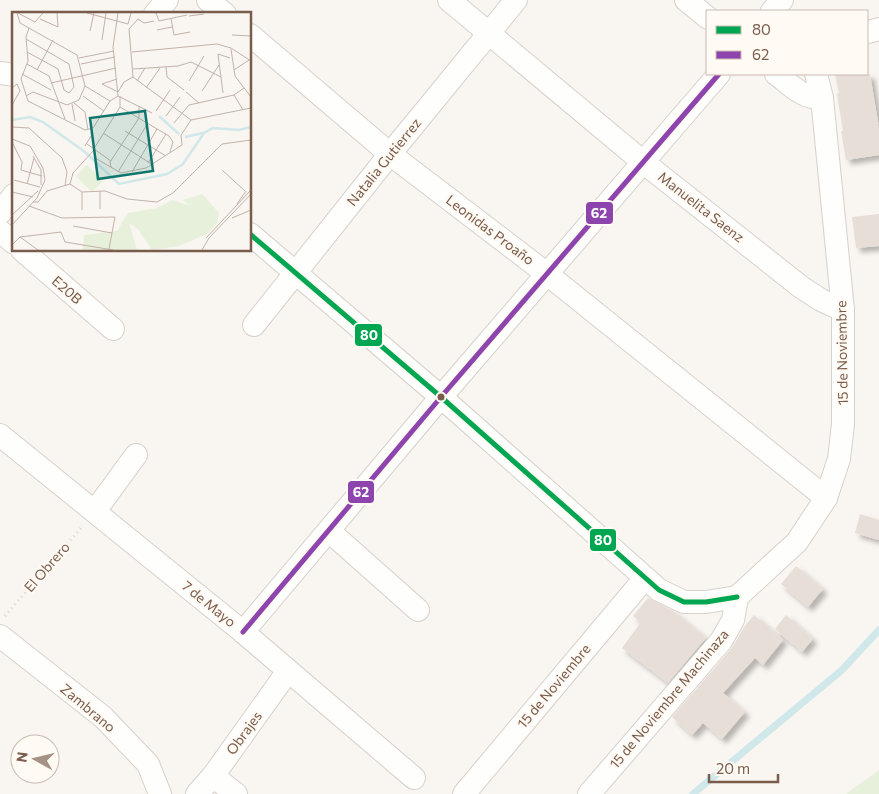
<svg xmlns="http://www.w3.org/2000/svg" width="879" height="794" font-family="Commissioner,sans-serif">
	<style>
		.green { fill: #e7f0db }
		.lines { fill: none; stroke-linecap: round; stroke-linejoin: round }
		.stream { stroke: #d0e8ea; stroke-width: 7 }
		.building { fill: #e6ded7; filter: url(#shadow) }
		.minor-casing { stroke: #d7d1cb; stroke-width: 24 }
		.path { stroke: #dcd5d0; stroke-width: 3; stroke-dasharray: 1 4; stroke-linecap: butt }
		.minor { stroke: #fefefd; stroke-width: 22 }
		.bus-1-casing { stroke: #fffaf3; stroke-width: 9 }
		.bus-2-casing { stroke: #fffaf3; stroke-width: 9 }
		.bus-1 { stroke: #00a651; stroke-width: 5 }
		.bus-2 { stroke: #8e44ad; stroke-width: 5 }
		.bus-dot { fill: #7a5c4d; stroke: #fffaf3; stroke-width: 2 }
		.labels { text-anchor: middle; stroke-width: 4; stroke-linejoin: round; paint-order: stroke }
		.street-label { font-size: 14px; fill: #7a5c4d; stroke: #fffaf3 }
		.inset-river { fill: none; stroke: #d0e8ea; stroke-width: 2.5 }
		.inset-road { fill: none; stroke: #c2b3aa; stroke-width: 1 }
		.view { fill: #0f766e; fill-opacity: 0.15; stroke: #0f766e; stroke-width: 2.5 }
		.inset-edge { fill: none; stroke: #7a5c4d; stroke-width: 2.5 }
		.line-badge { stroke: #fffaf3; stroke-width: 2 }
		.badge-label { font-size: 14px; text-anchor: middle; font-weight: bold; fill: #fff }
	</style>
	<defs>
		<filter id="shadow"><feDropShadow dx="4.5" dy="4.5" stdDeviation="2.5" flood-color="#0004"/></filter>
	</defs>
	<rect width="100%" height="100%" fill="#f9f5f0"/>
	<path class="green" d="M 879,770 L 879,794 L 846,794 Z"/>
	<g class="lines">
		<path class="stream" d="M 693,794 L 842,670 L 879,630"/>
	</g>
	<g class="building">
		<path d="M 835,74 L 870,74 L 879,128 L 879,155 L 846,160 L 841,131 L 843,131 L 837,94 L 839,93 Z"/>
		<path d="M 879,214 L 879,246 L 856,248 L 852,217 Z"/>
		<path d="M 860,514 L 879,520 L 879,540 L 855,533 Z"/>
		<path d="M 796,566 L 823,589 L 808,607 L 781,584 Z"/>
		<path d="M 648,598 L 673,611 L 706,638 L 668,683 L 622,648 L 641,622 L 633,616 Z"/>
		<path d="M 754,615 L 783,640 L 763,665 L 755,658 L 723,693 L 745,712 L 722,739 L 703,723 L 692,735 L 672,717 L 731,649 L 745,626 Z"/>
		<path d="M 786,615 L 813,639 L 802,652 L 775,629 Z"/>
	</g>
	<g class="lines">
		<defs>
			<g id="minor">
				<path d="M 208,0 L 225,14"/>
				<path d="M 449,0 L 643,162 L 801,287 L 821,300 L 843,310"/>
				<path d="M 686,0 L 708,18"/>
				<path d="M 772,11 L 782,0"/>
				<path d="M 155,14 L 167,0"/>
				<path d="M 868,32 L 879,29"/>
				<path d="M 250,35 L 390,154 L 547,274 L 826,498"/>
				<path d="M 0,73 L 14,75"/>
				<path d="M 776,74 C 791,85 803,99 822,98"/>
				<path d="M 0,213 L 14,195"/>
				<path d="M 0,231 L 14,243"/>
				<path d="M 250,234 L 441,397 L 659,590 L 684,602 L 706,602 L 737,597"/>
				<path d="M 22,250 L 113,329"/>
				<path d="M 254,325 L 390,154 L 516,0"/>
				<path d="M 0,435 L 243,632 L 414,778"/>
				<path d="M 95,511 L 136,455"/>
				<path d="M 329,531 L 418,610"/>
				<path d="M 737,597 L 797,542 L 826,498 L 839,459 L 843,424 L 843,310 L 822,98 L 816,74"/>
				<path d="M 243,632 L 441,397 L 719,74"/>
				<path d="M 0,636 L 103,717 L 148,764 L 160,794"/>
				<path d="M 213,776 L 236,794"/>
				<path d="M 197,794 L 213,776 L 288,671"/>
				<path d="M 464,794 L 645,578"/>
				<path d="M 589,794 L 721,641 L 733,620 L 737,597"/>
			</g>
		</defs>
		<use href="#minor" class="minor-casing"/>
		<path class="path" d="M 5,616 L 81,528"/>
		<use href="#minor" class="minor"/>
		<defs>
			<path id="bus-1" d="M 250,234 L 441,397 L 659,590 L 684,602 L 706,602 L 737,597"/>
			<path id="bus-2" d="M 243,632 L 441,397 L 719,74"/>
		</defs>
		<use href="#bus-1" class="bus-1-casing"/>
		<use href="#bus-2" class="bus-2-casing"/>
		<use href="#bus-1" class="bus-1"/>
		<use href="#bus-2" class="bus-2"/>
	</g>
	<circle class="bus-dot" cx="441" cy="397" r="4.5"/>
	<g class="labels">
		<g class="street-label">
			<text transform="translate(384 162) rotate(-51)" y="5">Natalia Gutierrez</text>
			<text transform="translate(701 207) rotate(38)" y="5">Manuelita Saenz</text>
			<text transform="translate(490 230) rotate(37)" y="5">Leonidas Proaño</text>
			<text transform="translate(67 290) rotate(41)" y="5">E20B</text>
			<text transform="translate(842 353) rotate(-91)" y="5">15 de Noviembre</text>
			<text transform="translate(47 567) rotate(-49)" y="5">El Obrero</text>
			<text transform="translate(209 604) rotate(39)" y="5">7 de Mayo</text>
			<text transform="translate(554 686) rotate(-50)" y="5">15 de Noviembre</text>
			<text transform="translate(669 699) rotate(-50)" y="5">15 de Noviembre Machinaza</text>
			<text transform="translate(88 708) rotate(40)" y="5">Zambrano</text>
			<text transform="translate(244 733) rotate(-54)" y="5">Obrajes</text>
		</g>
	</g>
	<g transform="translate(12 12)">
		<rect width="239" height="239" fill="#f9f5f0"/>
		<path d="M 75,153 L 91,169 L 80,180 L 64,164 ZM 190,182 L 207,201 L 205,211 L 195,222 L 167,234 L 140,238 L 126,217 L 117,211 L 125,238 L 71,238 L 72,223 L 105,219 L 116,201 L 145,196 L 161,188 L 178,194 L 171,188 Z" fill="#e7f0db"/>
		<path class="inset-river" d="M 147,104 L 167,122M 0,108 L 18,105 L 31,110 L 73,140 L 107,172 L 155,162 L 171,152 L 192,121 L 201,116 L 227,118 L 239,115M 173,125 L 191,121"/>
		<path class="inset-road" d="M 5,1 L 8,11 L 65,43 L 73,74 L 67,88 L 55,93 L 21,80 L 14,84M 6,1 L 23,10 L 31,1M 75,1 L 116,12 L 119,1M 144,1 L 147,9 L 175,3M 177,4 L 192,2M 159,6 L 162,23 L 178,20M 28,7 L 46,15 L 45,1M 126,7 L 132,11 L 142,9M 17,16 L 14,25 L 16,49 L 9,67 L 16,89 L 73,118 L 81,116 L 98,89 L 106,84 L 140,101M 145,18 L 160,15M 78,19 L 82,1M 220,23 L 239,24M 14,27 L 57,52 L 62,75 L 57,81M 90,28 L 94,1M 219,37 L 223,64 L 239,85M 15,40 L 46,57 L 52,78 L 57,81M 120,40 L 205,32 L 219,36 L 239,49M 67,46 L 102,39M 15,52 L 37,64 L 53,107M 69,52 L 103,45M 154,55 L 155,65 L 172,78M 121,57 L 166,54 L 179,50 L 209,65M 25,58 L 41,28M 222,58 L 237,48M 10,62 L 39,78M 121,65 L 179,108 L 239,96M 121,65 L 117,17 L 126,7M 105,67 L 90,72 L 106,80 L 112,70 L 121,65M 125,69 L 133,56M 177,69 L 192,44M 39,71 L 104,56M 73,74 L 98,89M 0,76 L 5,72 L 8,79 L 0,93M 134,76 L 148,56M 190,79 L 207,53M 174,80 L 187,91M 211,81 L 206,42 L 218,46M 222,83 L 231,98M 71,84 L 92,99M 106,84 L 101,35 L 106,1M 62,91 L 73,100 L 76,118M 60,92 L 63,109M 108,95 L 157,124 L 161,130 L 158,140M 144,99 L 158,78M 154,104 L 168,85M 162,111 L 177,93 L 222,83 L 232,76M 0,115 L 17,116 L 50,146 L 55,160 L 53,174M 113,119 L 154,144M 91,121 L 141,153M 0,127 L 18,134 L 31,156 L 33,168 L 25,186 L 0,213M 0,130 L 10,150 L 9,158 L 30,164M 75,132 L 99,149M 73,134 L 81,121M 83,135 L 108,95 L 108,84M 21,144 L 29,158 L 29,173M 83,146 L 109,161 L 134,156 L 170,133 L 169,123 L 179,108M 136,151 L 154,122M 99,155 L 98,150 L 127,106 L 127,94M 210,158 L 233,179M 106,160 L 136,111M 120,160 L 145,117M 2,168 L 28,175M 15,172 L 22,146M 58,172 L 70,180 L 93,179 L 115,187 L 145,190 L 161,181 L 210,132 L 239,128M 58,172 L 61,161 L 82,138M 0,180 L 21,185M 21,190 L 26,190 L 35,179 L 58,172M 225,192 L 234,179M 17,194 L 50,206 L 103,205 L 97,237M 88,197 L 88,179M 70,198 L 70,180M 0,203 L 26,179M 220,206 L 239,198M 61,214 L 100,221M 8,225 L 49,220 L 53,230 L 101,238M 194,226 L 239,178M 0,233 L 8,225 L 26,238M 190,238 L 197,226 L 239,182"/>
		<path class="view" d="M 133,99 L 141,159 L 86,167 L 78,106 Z"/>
		<rect width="239" height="239" class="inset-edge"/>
	</g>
	<g class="line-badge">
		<rect x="585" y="201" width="29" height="24" rx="5" fill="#8e44ad"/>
		<rect x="354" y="323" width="29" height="24" rx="5" fill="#00a651"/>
		<rect x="347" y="480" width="28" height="24" rx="5" fill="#8e44ad"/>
		<rect x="589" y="528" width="28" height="24" rx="5" fill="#00a651"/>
	</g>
	<g class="badge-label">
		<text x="599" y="218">62</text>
		<text x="369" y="340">80</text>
		<text x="361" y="497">62</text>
		<text x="603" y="545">80</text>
	</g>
	<rect x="706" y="10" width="162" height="65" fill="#fffaf3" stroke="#cabbb1"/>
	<rect x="716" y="26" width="25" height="8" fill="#00a651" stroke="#cabbb1"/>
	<text x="752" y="35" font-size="15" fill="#7a5c4d">80</text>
	<rect x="716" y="51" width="25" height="8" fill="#8e44ad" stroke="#cabbb1"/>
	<text x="752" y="60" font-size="15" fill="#7a5c4d">62</text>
	<g transform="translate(35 759) rotate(278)"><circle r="24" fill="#fffaf3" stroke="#cabbb1"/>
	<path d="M0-4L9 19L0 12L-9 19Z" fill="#a69286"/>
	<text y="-8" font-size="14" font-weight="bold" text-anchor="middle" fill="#7a5c4d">N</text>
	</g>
	<path d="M709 774v8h69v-8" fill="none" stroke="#7a5c4d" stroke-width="2.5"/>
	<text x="716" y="774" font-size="15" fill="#7a5c4d" stroke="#fffaf3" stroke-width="4" paint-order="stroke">20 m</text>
</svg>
